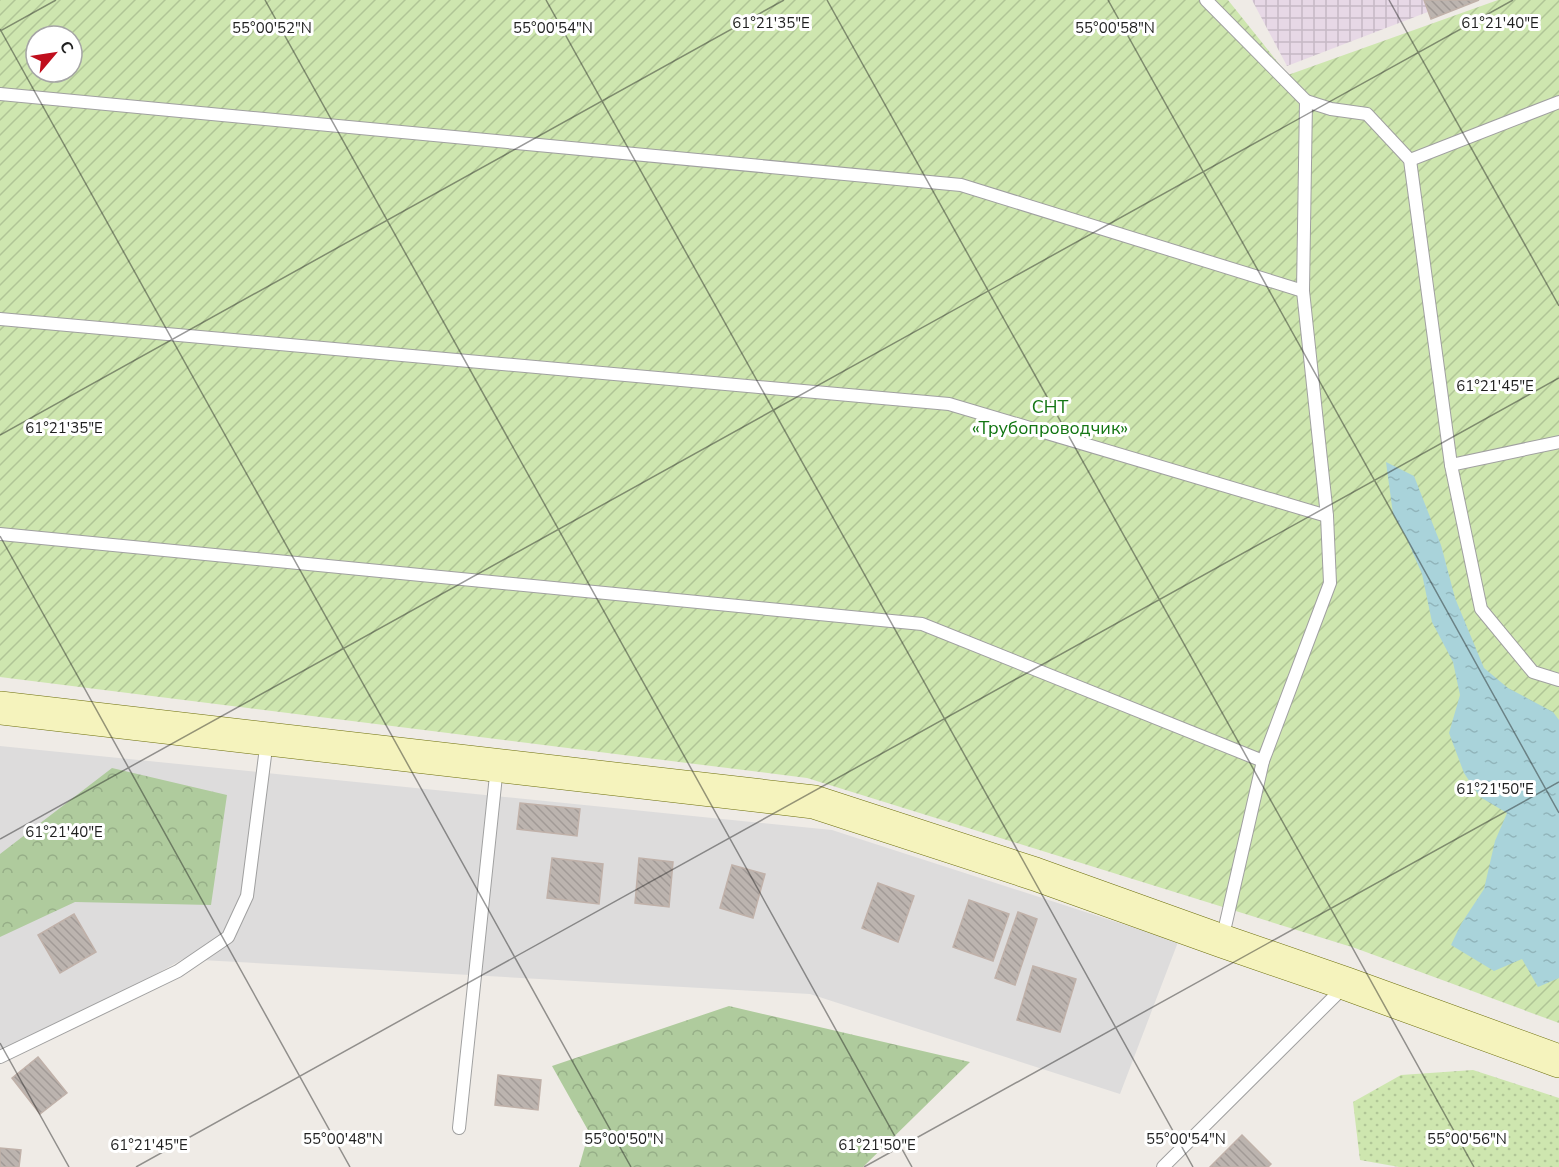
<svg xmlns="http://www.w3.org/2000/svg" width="1559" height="1167" font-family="'Nunito Sans',sans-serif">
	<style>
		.residential { fill: #dddcdc }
		.industrial { fill: url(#industrial-grid) }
		.grass { fill: url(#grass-dots) }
		.forest { fill: url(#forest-crowns) }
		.garden { fill: url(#garden-furrows); fill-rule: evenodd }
		.water { fill: url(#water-ripples) }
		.building { fill: url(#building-back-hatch); stroke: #c0b1a9; stroke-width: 1.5 }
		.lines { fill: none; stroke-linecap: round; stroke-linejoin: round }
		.lane-casing { stroke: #a0a0a0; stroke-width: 14 }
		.secondary-casing { stroke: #6d6f0c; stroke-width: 34 }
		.lane { stroke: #fff; stroke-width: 12 }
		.secondary { stroke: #f5f3bd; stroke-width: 33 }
		.ticks { fill: none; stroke: #1f1f1f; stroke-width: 1.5; stroke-opacity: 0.45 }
		.labels { text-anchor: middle; stroke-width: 6; stroke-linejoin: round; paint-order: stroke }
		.park-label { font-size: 18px; fill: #137613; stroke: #fff }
		.ticks-label { font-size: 15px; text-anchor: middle; fill: #1f1f1f; stroke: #fff; stroke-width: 6; stroke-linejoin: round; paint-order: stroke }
	</style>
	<defs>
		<pattern id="industrial-grid" width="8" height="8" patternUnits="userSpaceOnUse" patternTransform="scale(1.5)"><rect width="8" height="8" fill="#e7d8e6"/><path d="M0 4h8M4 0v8" fill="none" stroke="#c6b9c5"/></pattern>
		<pattern id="grass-dots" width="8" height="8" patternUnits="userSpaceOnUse" patternTransform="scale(1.5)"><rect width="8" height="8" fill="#cee6af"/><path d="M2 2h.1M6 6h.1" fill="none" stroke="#b0c596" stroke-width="1.8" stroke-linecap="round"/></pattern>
		<pattern id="forest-crowns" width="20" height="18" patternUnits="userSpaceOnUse" patternTransform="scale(1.5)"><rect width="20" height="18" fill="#afcb9d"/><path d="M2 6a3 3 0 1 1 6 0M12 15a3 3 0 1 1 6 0" fill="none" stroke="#96ae87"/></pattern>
		<pattern id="garden-furrows" width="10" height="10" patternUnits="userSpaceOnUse" patternTransform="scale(1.5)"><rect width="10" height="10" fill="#cee6af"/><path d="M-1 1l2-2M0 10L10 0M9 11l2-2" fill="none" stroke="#b0c596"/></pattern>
		<pattern id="water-ripples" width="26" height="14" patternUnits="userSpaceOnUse" patternTransform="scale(1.5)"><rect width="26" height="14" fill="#a9d3da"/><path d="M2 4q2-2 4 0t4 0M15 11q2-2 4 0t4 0" fill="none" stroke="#91b5bb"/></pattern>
		<pattern id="building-back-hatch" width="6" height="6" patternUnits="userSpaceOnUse" patternTransform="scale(1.5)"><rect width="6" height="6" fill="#bcb4af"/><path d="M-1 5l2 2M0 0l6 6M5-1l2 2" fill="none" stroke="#a19a96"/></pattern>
	</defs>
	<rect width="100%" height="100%" fill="#efebe6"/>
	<path class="residential" d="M 0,746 L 832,830 L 1178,942 L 1120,1094 L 810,994 L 183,959 L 0,1061 Z"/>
	<path class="industrial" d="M 1252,0 L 1459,0 L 1287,66 Z"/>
	<path class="grass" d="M 1473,1070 L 1559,1098 L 1559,1167 L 1399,1167 L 1360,1160 L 1353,1102 L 1401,1075 Z"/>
	<g class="forest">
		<path d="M 112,768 L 227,795 L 211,905 L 75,902 L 0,937 L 0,854 Z"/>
		<path d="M 729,1006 L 970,1062 L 863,1167 L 579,1167 L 589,1132 L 552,1066 Z"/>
	</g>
	<path class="garden" d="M 0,0 L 1228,0 L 1288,75 L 1498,0 L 1559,0 L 1559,1023 L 1355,948 L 807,778 L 0,677 ZM 36,36 L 72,36 L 72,72 L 36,72 Z"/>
	<path class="water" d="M 1386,462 L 1414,476 L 1441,545 L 1455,598 L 1484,668 L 1508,688 L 1553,712 L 1559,720 L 1559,978 L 1538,987 L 1522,959 L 1494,971 L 1451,945 L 1461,924 L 1484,889 L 1495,841 L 1507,813 L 1480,797 L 1464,773 L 1449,733 L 1460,695 L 1453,662 L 1432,622 L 1422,574 L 1406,537 L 1393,514 Z"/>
	<g class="building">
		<path d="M 1424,0 L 1479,0 L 1431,19 Z"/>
		<path d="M 520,803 L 580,809 L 577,836 L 517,829 Z"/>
		<path d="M 552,858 L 603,864 L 599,904 L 547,898 Z"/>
		<path d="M 639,858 L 673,862 L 669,907 L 635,903 Z"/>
		<path d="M 732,865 L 765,874 L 753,918 L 720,908 Z"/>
		<path d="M 878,883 L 914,896 L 898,942 L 862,928 Z"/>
		<path d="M 969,900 L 1009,914 L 993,961 L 953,947 Z"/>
		<path d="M 1018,912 L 1037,919 L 1015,985 L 995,978 Z"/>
		<path d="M 74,914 L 96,952 L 60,973 L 38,935 Z"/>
		<path d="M 1033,966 L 1076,979 L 1060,1032 L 1017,1020 Z"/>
		<path d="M 38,1057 L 67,1093 L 40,1114 L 12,1078 Z"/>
		<path d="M 498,1075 L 541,1080 L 538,1110 L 495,1105 Z"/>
		<path d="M 1242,1135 L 1271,1164 L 1268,1167 L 1210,1167 Z"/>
		<path d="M 0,1148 L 21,1150 L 19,1167 L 0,1167 Z"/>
	</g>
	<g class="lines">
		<defs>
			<g id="lane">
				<path d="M 1206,0 L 1306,101 L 1303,291 L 1327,516 L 1330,583 L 1263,761 L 1222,940"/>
				<path d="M 0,94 L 961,185 L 1303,291"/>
				<path d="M 1306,101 L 1331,109 L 1367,114 L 1410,160 L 1451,465 L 1481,609 L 1533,672 L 1559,680"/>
				<path d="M 1410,160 L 1559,102"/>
				<path d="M 0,319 L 949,404 L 1327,516"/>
				<path d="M 1451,465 L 1559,442"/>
				<path d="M 0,534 L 922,624 L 1263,761"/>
				<path d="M 0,1057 L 178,971 L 228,937 L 247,896 L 267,740"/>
				<path d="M 459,1128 L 497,766"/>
				<path d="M 1163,1167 L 1344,987"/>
			</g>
			<path id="secondary" d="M 0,708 L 814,802 L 1035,874 L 1222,941 L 1347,984 L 1559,1061"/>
		</defs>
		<use href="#lane" class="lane-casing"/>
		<use href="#secondary" class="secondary-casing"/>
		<use href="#lane" class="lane"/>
		<use href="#secondary" class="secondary"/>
	</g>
	<path class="ticks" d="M 265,0 L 912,1167M 546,0 L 1193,1167M 827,0 L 1474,1167M 1108,0 L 1559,813M 1389,0 L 1559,306M 0,29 L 631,1167M 0,31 L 56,0M 0,435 L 784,0M 0,536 L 350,1167M 0,839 L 1513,0M 0,1043 L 69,1167M 136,1167 L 1559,378M 864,1167 L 1559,782"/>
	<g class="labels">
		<g class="park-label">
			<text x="1050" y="413">СНТ<tspan x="1050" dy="21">«Трубопроводчик»</tspan></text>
		</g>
	</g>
	<g class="ticks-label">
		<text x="771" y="28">61°21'35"E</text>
		<text x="1500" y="28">61°21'40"E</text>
		<text x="272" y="33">55°00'52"N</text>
		<text x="553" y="33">55°00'54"N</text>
		<text x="1115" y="33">55°00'58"N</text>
		<text x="1495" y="391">61°21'45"E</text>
		<text x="64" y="433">61°21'35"E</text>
		<text x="1495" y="794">61°21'50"E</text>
		<text x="64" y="837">61°21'40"E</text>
		<text x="343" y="1144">55°00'48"N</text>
		<text x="624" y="1144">55°00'50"N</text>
		<text x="1186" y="1144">55°00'54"N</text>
		<text x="1467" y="1144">55°00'56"N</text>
		<text x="149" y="1150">61°21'45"E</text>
		<text x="877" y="1150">61°21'50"E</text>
	</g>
	<g transform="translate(54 54) rotate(61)"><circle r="28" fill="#ffffff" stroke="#a5a5a5" stroke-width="1.5"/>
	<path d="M0-4.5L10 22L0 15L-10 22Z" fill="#c00e1d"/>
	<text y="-9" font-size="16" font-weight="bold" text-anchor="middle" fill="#1f1f1f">С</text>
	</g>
</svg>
